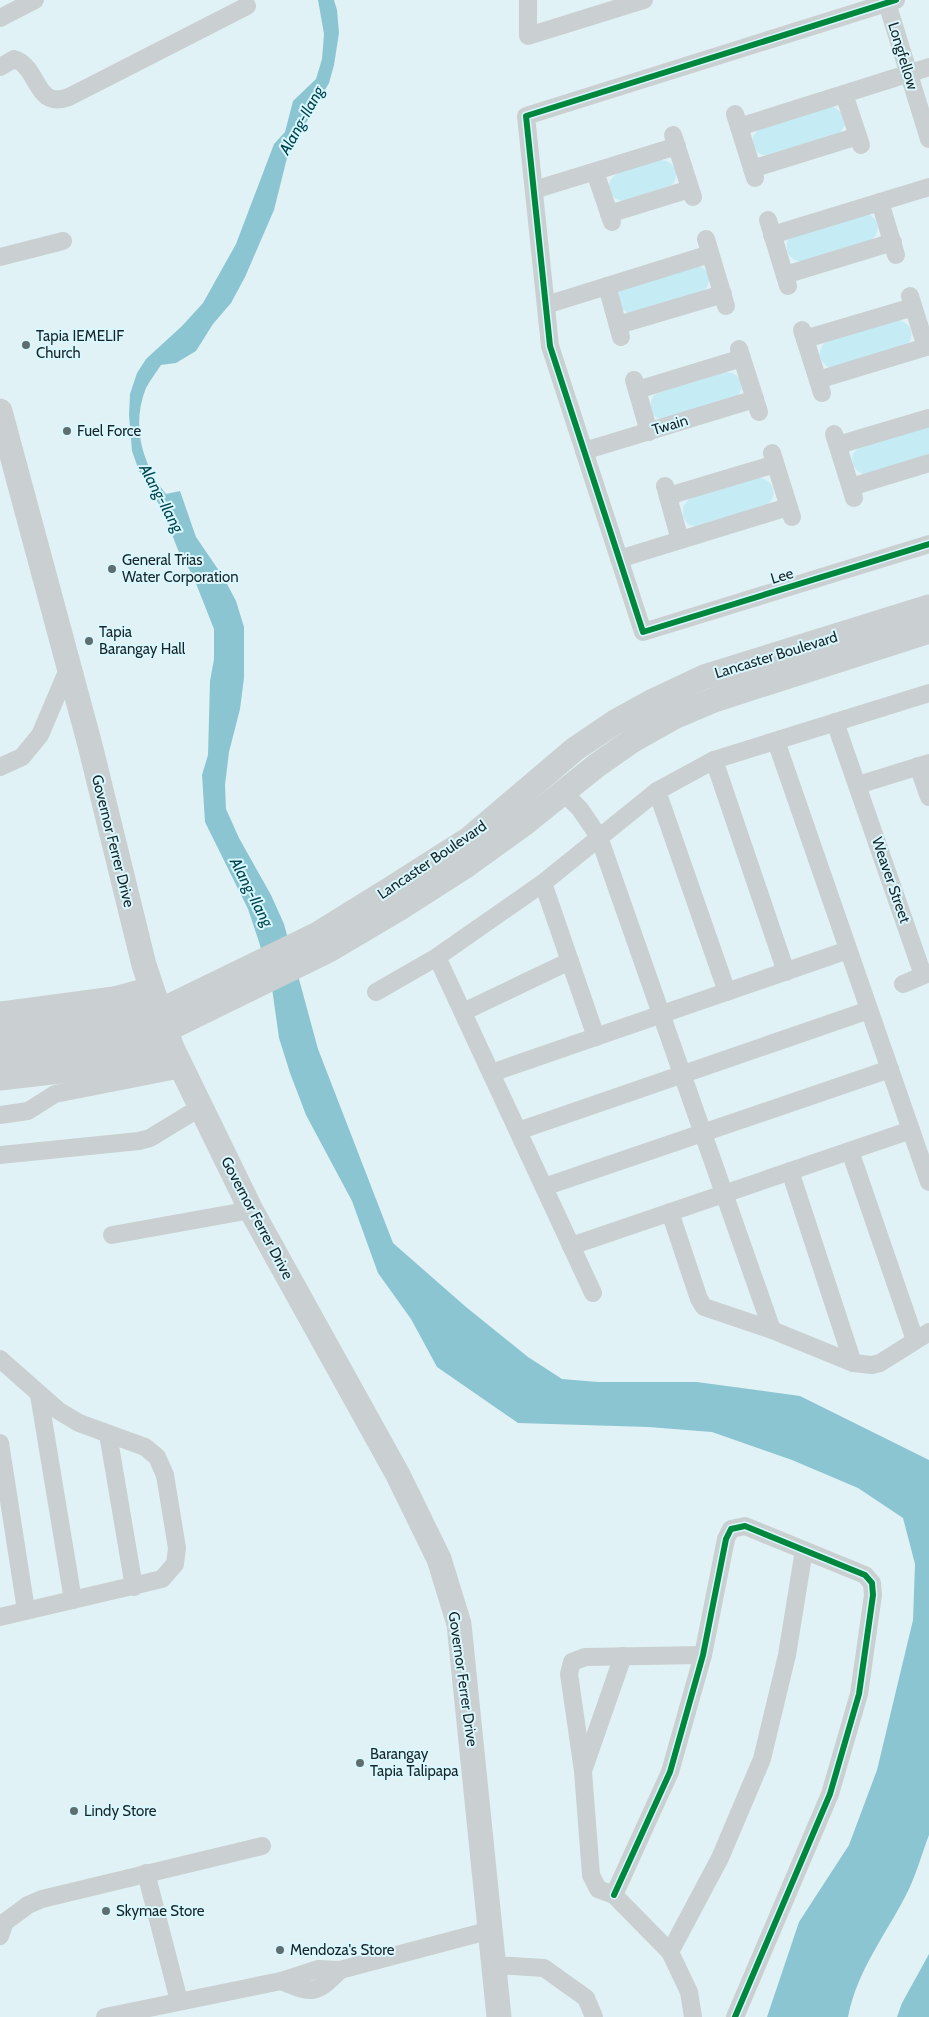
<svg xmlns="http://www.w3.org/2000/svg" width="929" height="2017" font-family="Cabin,sans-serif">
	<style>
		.green { fill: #c5ebf4 }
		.water { fill: #8cc5d2 }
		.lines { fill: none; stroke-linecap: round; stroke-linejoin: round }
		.minor { stroke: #cad0d1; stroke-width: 18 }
		.secondary { stroke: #cad0d1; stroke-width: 25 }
		.cycleway-casing { stroke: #d9f7fe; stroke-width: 9 }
		.cycleway { stroke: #00873e; stroke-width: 6 }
		.poi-dot { fill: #5e6d70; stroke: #d9f7fe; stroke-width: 2 }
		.labels { text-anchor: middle; stroke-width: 4; stroke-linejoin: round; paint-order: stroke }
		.street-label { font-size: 15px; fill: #172528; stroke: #d9f7fe }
		.poi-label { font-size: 15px; fill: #172528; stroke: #d9f7fe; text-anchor: start }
		.water-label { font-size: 16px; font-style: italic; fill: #004551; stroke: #d9f7fe }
	</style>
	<rect width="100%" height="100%" fill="#e1f2f6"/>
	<g class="green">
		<path d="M 828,107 L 833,107 L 841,112 L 845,125 L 840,133 L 769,156 C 757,155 752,148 753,136 L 760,128 Z"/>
		<path d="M 659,160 C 674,160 681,174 672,185 L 624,201 C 616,200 612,197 610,190 C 603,170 646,164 659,160 Z"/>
		<path d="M 866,213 C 880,218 882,234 869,241 L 802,262 C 789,260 783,250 789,238 Z"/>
		<path d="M 697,265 C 711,270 713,284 701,293 L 629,313 L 620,308 L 618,293 L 621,289 Z"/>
		<path d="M 899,320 C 912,324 915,335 907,345 L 831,368 C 818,363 816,349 827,341 Z"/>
		<path d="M 725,372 C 739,372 747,385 737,397 L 661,420 L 653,415 C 650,405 649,399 657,393 Z"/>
		<path d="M 929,426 L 929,456 L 863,474 C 854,470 851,464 853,454 L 859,447 Z"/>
		<path d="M 757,478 C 774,478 780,497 765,506 L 698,527 L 689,525 L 683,517 L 683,507 L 689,499 Z"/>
	</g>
	<g class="water">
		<path d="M 318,0 L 334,0 L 337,10 L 339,33 L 334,65 L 329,83 L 288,154 L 274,210 L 245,277 L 231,303 L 213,324 L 196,351 L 176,363 L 161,365 C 156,373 150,380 146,388 C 131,425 142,464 166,494 L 180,491 L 196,537 L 224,578 L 236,601 L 244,627 L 244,678 L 240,709 L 229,752 L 225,785 L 226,809 L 239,838 L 271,895 L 284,924 L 318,1049 L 393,1243 L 466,1307 L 528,1357 L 562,1379 L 598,1382 L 697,1382 L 800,1396 L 929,1460 L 929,1835 C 922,1853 917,1872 909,1889 C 888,1932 857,1969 848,2017 L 767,2017 L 799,1922 L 849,1845 L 877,1770 L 913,1620 L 915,1564 L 903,1518 L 858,1488 L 792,1460 L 712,1432 L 648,1427 L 518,1423 L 437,1367 L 411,1319 L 378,1273 L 352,1201 L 306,1115 L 290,1073 L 279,1038 L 272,988 L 259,942 L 248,909 L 205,822 L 202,775 L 208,755 L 210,681 L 214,659 L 214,629 L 193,576 L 178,550 L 163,511 L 139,471 L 132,451 L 129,415 L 130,394 L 137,373 L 146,359 L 182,326 L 203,303 L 236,244 L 274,144 L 285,132 L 293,101 L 316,79 L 322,59 L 324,34 Z"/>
		<path d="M 929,1954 L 929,2017 L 897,2017 L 902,2003 Z"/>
	</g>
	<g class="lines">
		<g class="minor">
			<path d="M 528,0 L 528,36 L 644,0"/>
			<path d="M 896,0 L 526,116 L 550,346 L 643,632 L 929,544"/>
			<path d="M 887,3 L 929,139"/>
			<path d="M 0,18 L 35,0"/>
			<path d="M 0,67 L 14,59 C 40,67 34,110 69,97 L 247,6"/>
			<path d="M 844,94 L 861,145"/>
			<path d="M 735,114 L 755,178"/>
			<path d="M 739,127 L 929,67"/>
			<path d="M 673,135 L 693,197"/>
			<path d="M 752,169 L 858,136"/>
			<path d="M 595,172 L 612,222"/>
			<path d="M 534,190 L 677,146"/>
			<path d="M 880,202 L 896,255"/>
			<path d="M 609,214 L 690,189"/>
			<path d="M 768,220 L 788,286"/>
			<path d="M 772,235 L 929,187"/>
			<path d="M 706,239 L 726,306"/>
			<path d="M 0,257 L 63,241"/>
			<path d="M 785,275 L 893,242"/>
			<path d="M 607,286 L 621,337"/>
			<path d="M 910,296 L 926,347"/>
			<path d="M 546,305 L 710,254"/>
			<path d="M 618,325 L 723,294"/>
			<path d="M 802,330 L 822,393"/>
			<path d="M 805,339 L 913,307"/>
			<path d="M 739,349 L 759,412"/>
			<path d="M 634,380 L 649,432"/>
			<path d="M 818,380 L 929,346"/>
			<path d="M 637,390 L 742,358"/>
			<path d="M 834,434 L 854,498"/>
			<path d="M 838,445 L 929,418"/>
			<path d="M 584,451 L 755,399"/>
			<path d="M 772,453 L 792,517"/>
			<path d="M 665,486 L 680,540"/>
			<path d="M 851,487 L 929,463"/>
			<path d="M 668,496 L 775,464"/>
			<path d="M 619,559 L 788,507"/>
			<path d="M 835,722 L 923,975"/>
			<path d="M 776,741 L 929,1182"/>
			<path d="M 714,760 L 786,972"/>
			<path d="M 918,766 L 929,797"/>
			<path d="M 0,767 L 22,757 L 40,735 L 69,667"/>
			<path d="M 858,785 L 929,763"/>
			<path d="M 657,791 L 727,992"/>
			<path d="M 564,793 L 580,809 L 599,837 L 772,1330"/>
			<path d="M 543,883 L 596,1037"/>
			<path d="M 437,957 L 593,1293"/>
			<path d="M 903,984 L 929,973"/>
			<path d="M 376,992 L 437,957 L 543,883 L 657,791 L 714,760 L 929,693"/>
			<path d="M 463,1012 L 570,961"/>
			<path d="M 491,1073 L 848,950"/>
			<path d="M 0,1115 L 28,1111 L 55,1094 L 182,1069"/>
			<path d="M 518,1131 L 869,1010"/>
			<path d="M 850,1151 L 915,1340"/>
			<path d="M 0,1155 L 139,1141 L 150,1138 L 201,1107"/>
			<path d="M 790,1171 L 853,1363"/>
			<path d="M 544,1187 L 890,1069"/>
			<path d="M 670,1212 L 699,1299 L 704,1307 L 772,1330 L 853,1363 L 872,1365 L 880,1363 L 929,1332"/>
			<path d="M 112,1235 L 251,1210"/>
			<path d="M 571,1246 L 911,1130"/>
			<path d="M 0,1359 L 59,1411 L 79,1423 L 145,1447 L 157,1457 L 165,1475 L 177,1548 L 175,1564 L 162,1579 L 0,1617"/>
			<path d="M 39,1395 L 73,1600"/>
			<path d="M 108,1434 L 134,1587"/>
			<path d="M 0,1443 L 26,1610"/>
			<path d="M 584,1768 L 623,1656"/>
			<path d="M 146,1873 L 179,2001"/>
			<path d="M 614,1895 L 670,1772 L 703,1655 L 726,1539 L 731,1529 L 745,1526 L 865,1575 L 872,1583 L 873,1595 L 859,1694 L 830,1794 L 735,2017"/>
			<path d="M 0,1936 L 5,1922 L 28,1905 L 42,1899 L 262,1846"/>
			<path d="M 670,1952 L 720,1858 L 762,1759 L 787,1655 L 804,1550"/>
			<path d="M 494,1965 L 544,1968 L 586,1998 L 594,2017"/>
			<path d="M 281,1981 C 312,1994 316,1995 340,1970"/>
			<path d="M 105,2017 L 281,1981 L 318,1969 L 340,1970 L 491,1930"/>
			<path d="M 693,2017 L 689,1992 L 670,1952 L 614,1895 L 598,1889 L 591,1875 L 583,1771 L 569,1674 L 572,1662 L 585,1657 L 703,1655"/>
		</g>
		<g class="secondary">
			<path d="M 0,411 L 90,745 L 144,965 L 172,1048 L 251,1210 L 398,1475 L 439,1559 L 459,1624 L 499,2017"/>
			<path d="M 0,1014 L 114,999 L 151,989"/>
			<path d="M 0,1038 L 126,1021 L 166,1008 L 318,934 L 389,890 L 469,839 L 575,749 L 615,722 L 653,701 L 704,677 L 929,607"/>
			<path d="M 0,1059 L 133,1040 L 176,1025 L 329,950 L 400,908 L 464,867 L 525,823 L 596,766 L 633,740 L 674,717 L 714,700 L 929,631"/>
			<path d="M 0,1078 L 130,1063 L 172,1048"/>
		</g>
		<defs>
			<g id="cycleway">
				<path d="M 896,0 L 526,116 L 550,346 L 643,632 L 929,544"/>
				<path d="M 614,1895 L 670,1772 L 703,1655 L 726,1539 L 731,1529 L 745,1526 L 865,1575 L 872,1583 L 873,1595 L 859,1694 L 830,1794 L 735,2017"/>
			</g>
		</defs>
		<use href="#cycleway" class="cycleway-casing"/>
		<use href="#cycleway" class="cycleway"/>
	</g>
	<g class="poi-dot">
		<circle cx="26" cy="345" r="5"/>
		<circle cx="67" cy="431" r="5"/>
		<circle cx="112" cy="569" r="5"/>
		<circle cx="89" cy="641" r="5"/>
		<circle cx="360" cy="1763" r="5"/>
		<circle cx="74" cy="1811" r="5"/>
		<circle cx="106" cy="1911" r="5"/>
		<circle cx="280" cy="1950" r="5"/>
	</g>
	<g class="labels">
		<g class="street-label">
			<text transform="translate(903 56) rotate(73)" y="5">Longfellow</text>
			<text transform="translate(670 425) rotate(-17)" y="5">Twain</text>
			<text transform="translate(782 576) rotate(-17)" y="5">Lee</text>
			<text transform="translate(776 655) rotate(-17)" y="5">Lancaster Boulevard</text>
			<text transform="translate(113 841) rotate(76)" y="5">Governor Ferrer Drive</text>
			<text transform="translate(432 860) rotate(-34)" y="5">Lancaster Boulevard</text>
			<text transform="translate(891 880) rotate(71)" y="5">Weaver Street</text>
			<text transform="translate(257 1218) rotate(62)" y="5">Governor Ferrer Drive</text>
			<text transform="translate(463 1679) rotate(82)" y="5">Governor Ferrer Drive</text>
		</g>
		<g class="poi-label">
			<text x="36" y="341">Tapia IEMELIF<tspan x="36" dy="17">Church</tspan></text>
			<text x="77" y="436">Fuel Force</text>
			<text x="122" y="565">General Trias<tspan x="122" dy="17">Water Corporation</tspan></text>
			<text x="99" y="637">Tapia<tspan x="99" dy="17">Barangay Hall</tspan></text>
			<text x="370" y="1759">Barangay<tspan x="370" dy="17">Tapia Talipapa</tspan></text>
			<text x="84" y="1816">Lindy Store</text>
			<text x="116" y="1916">Skymae Store</text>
			<text x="290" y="1955">Mendoza's Store</text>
		</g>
		<g class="water-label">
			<text transform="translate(301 120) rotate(-61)" y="6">Alang-Ilang</text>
			<text transform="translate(162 498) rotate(62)" y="6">Alang-Ilang</text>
			<text transform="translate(252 892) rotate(63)" y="6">Alang-Ilang</text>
		</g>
	</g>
</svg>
